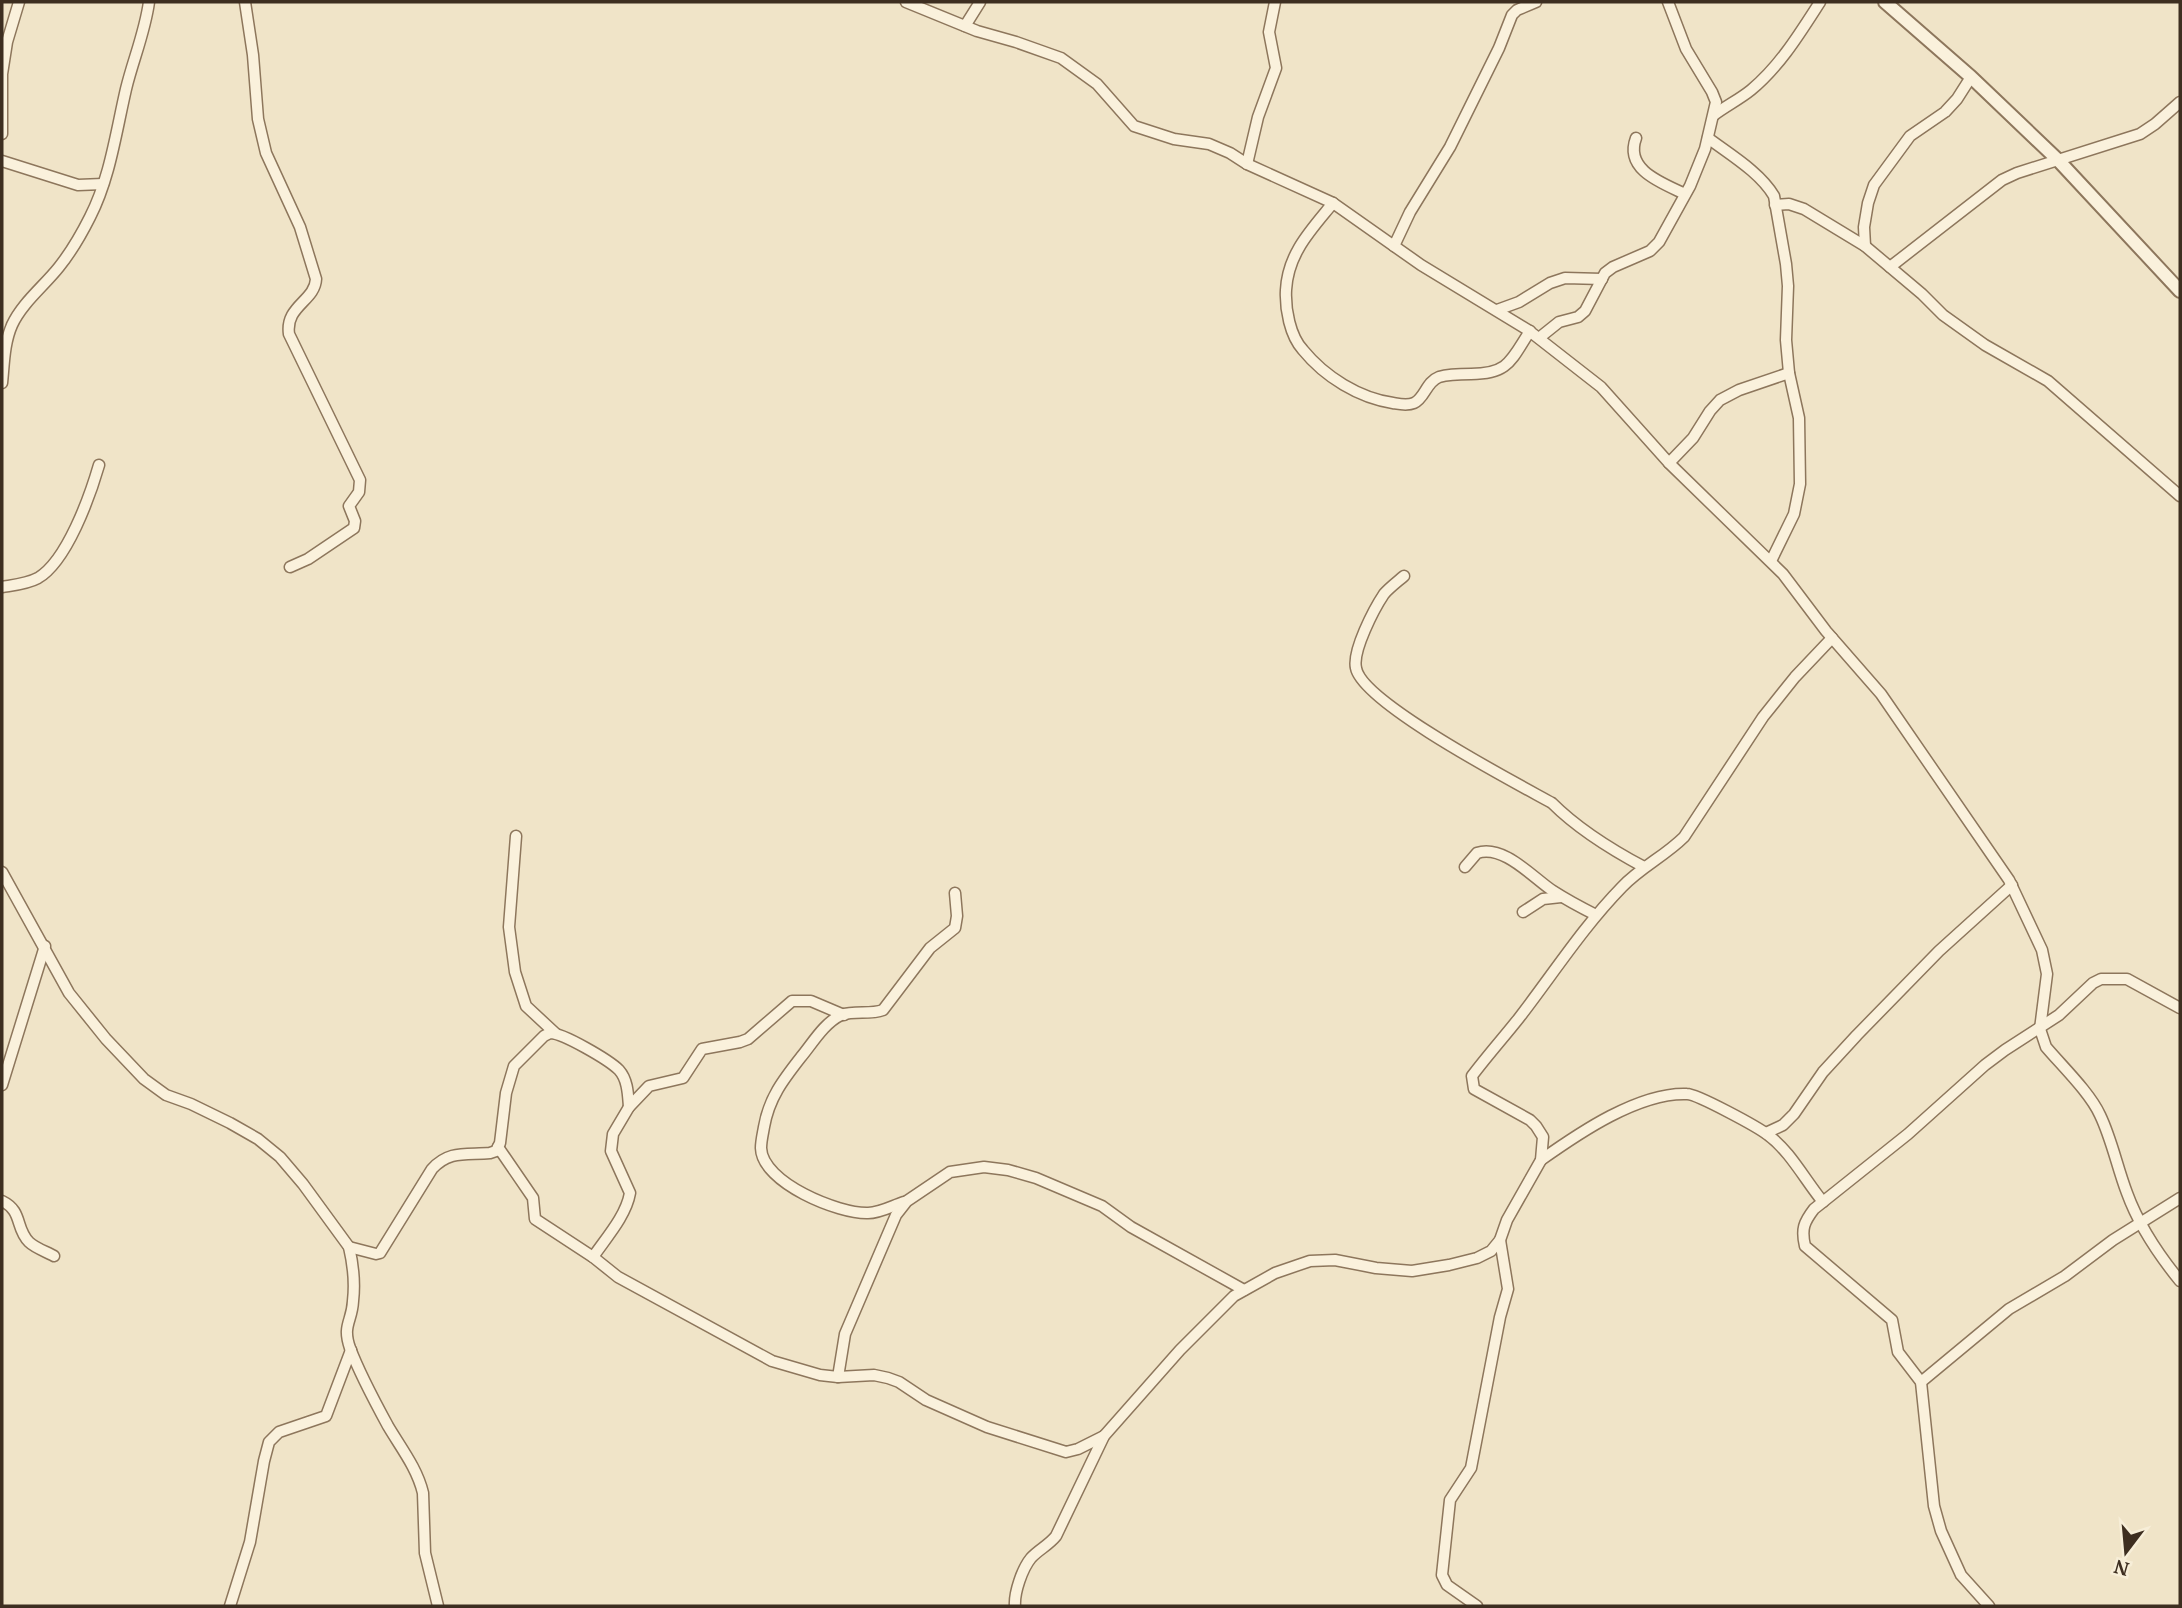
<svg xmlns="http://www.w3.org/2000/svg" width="2182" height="1608" font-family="'PT Serif',serif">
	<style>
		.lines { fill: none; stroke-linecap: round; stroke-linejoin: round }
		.minor-casing { stroke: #8d765c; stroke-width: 13 }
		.tertiary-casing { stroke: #8d765c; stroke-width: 16 }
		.minor { stroke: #faf1dc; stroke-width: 10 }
		.tertiary { stroke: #faf1dc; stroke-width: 12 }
	</style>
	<rect width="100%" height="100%" fill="#f0e4c8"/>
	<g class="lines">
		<defs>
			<g id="minor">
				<path d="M 245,2 L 253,55 L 258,119 L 266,153 L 300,227 L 316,279 C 315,301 285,306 289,334 L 360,480 L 359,492 L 349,506 L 355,521 L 354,528 L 308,559 L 290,567"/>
				<path d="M 906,2 L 977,31 L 1016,42 L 1061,58 L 1097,84 L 1134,126 L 1174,139 L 1209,144 L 1230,153 L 1247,164 L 1333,203 L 1421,265 L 1528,330 L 1601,387 L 1669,463 L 1783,574 L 1826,631 L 1881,694 L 2009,880 L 2042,950 L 2047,974 L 2040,1029 L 2046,1047 C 2063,1067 2090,1093 2100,1115 C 2112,1140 2117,1167 2127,1193 C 2139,1226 2158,1254 2180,1281"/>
				<path d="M 965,26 L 980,2"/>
				<path d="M 1714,115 C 1726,106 1740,99 1751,90 C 1780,66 1800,33 1820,2"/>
				<path d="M 2,134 L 2,74 L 7,42 L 19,2"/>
				<path d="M 1636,138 C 1624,170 1662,183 1685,194"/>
				<path d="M 1708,138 C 1729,154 1760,172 1774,196 L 1786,264 L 1788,286 L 1786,340 L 1789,373 L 1799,418 L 1800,484 L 1794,514 L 1771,561"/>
				<path d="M 2,161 L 78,185 L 103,184"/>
				<path d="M 1247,164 L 1258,117 L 1276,68 L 1269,32 L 1275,2"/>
				<path d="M 1333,203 C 1311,230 1288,253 1286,290 C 1285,309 1290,336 1303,350 C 1325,377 1359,398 1393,403 C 1399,404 1407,406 1414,403 C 1425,398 1426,382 1439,377 C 1449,374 1460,374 1471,374 C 1509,374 1511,360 1530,331"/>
				<path d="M 1775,205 L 1789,204 L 1804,209 L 1865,246 L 1922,294 L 1943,315 L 1985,345 L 2048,381 L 2180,496"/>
				<path d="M 1394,246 L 1410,212 L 1450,147 L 1499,48 L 1512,15 L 1517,10 L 1536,2"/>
				<path d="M 1865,246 L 1864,227 L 1868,203 L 1874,185 L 1910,136 L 1945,112 L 1957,99 L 1971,77"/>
				<path d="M 1890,267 L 2002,180 L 2017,173 L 2140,134 L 2155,124 L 2180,102"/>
				<path d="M 1497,310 L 1519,302 L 1550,283 L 1565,278 L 1602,279"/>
				<path d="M 1539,338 L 1559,322 L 1578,317 L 1585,311 L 1605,273 L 1613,267 L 1650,251 L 1659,242 L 1690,186 L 1705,149 L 1716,102 L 1712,92 L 1686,49 L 1668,2"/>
				<path d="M 2,383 C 4,364 4,343 12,325 C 22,303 44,286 59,267 C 71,252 81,235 90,217 C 110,178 116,132 126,89 C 133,60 145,32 149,2"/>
				<path d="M 1669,463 L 1693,438 L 1710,411 L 1720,400 L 1739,390 L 1789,373"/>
				<path d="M 1404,576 C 1397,582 1389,588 1384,594 C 1374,609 1352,651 1356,668 C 1362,703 1518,784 1552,803 C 1578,829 1612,850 1644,867"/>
				<path d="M 2,587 C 14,585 27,584 38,578 C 67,561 90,496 99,465"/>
				<path d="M 516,836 L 509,927 L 515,972 L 526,1006 L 555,1033"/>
				<path d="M 1465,867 L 1477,853 C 1504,844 1533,878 1553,891 C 1567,900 1582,908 1596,915"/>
				<path d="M 2,872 L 69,993 L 106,1039 L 144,1079 L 166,1095 L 191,1104 L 230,1123 L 258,1139 L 280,1157 L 303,1184 L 349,1247 C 353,1264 355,1284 353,1301 C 352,1322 342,1325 350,1348 C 359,1372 376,1404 388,1426 C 401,1448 417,1468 423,1493 L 425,1553 L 438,1606"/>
				<path d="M 1523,912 L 1543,899 L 1561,897"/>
				<path d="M 2,1085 L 45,946"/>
				<path d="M 1766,1133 L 1783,1125 L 1794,1114 L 1823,1072 L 1857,1035 L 1939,951 L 2012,885"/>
				<path d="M 498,1147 L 533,1198 L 535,1219 L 593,1257 L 618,1277 L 772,1361 L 820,1375 L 838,1377 L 874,1375 L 888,1378 L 899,1382 L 926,1400 L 987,1427 L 1066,1452 L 1078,1449 L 1104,1436"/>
				<path d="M 1541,1160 C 1579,1133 1639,1092 1687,1094 C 1697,1094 1758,1127 1768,1135 C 1790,1151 1805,1180 1823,1202"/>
				<path d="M 2,1201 C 23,1211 15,1228 29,1242 C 35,1248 47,1252 54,1256"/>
				<path d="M 904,1202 C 892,1206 880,1213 868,1213 C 839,1214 762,1183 761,1148 C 761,1141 763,1133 764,1127 C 769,1098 783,1080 801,1057 C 812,1044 824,1023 841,1015 C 855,1010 870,1015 883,1010 L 930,948 L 955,928 L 957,916 L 955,893"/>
				<path d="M 349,1247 L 376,1254 L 380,1253 L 432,1169 C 449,1150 466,1155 490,1153 L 496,1151 L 500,1143 L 506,1093 L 514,1066 L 544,1036 L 550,1033 C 563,1033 609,1060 619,1070 C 628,1080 628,1095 629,1107"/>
				<path d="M 593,1257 C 606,1238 626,1216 630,1193 L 611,1151 L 613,1134 L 629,1107 L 649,1086 L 683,1078 L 702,1049 L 740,1042 L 748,1039 L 792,1001 L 811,1001 L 844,1015"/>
				<path d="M 838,1377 L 845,1334 L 896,1215 L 907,1201 L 950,1172 L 984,1167 L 1008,1170 L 1036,1178 L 1102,1206 L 1131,1227 L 1244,1290"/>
				<path d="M 1921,1382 L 2009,1309 L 2065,1276 L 2113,1240 L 2180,1198"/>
				<path d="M 230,1606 L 250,1542 L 264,1461 L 269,1442 L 279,1432 L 326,1416 L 351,1350"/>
				<path d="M 1015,1606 C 1014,1593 1022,1569 1031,1558 C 1038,1550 1049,1545 1056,1536 L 1104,1436 L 1180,1350 L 1234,1296 L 1275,1273 L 1310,1261 L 1335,1260 L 1376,1268 L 1412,1271 L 1449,1265 L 1477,1258 L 1491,1251 L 1500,1240 L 1507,1220 L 1541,1160 L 1543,1137 L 1536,1126 L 1530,1120 L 1474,1089 L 1472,1076 C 1487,1056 1504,1037 1519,1018 C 1553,974 1583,927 1622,887 C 1641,867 1665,856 1684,837 L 1763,717 L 1795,677 L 1832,638"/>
				<path d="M 1477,1606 L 1447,1585 L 1442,1575 L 1450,1500 L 1471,1468 L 1500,1317 L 1508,1289 L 1500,1240"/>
				<path d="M 1989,1606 L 1961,1575 L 1941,1531 L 1934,1506 L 1921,1382 L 1898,1352 L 1892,1320 L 1805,1246 C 1801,1229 1804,1222 1814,1209 L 1908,1134 L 1985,1065 L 2005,1050 L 2059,1015 L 2093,983 L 2101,979 L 2127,979 L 2180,1008"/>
			</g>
			<path id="tertiary" d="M 1885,2 L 1971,77 L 2058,160 L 2180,291"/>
		</defs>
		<use href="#minor" class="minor-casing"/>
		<use href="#tertiary" class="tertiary-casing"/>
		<use href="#minor" class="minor"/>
		<use href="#tertiary" class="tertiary"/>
	</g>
	<rect width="2182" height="1608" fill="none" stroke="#3d2e20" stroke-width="7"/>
	<g transform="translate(2126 1552) rotate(196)" stroke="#f7eed8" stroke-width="5" paint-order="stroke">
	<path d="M0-5L12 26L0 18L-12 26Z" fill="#3d2e20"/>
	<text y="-10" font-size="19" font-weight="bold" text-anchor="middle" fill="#3d2e20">N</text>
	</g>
</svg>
